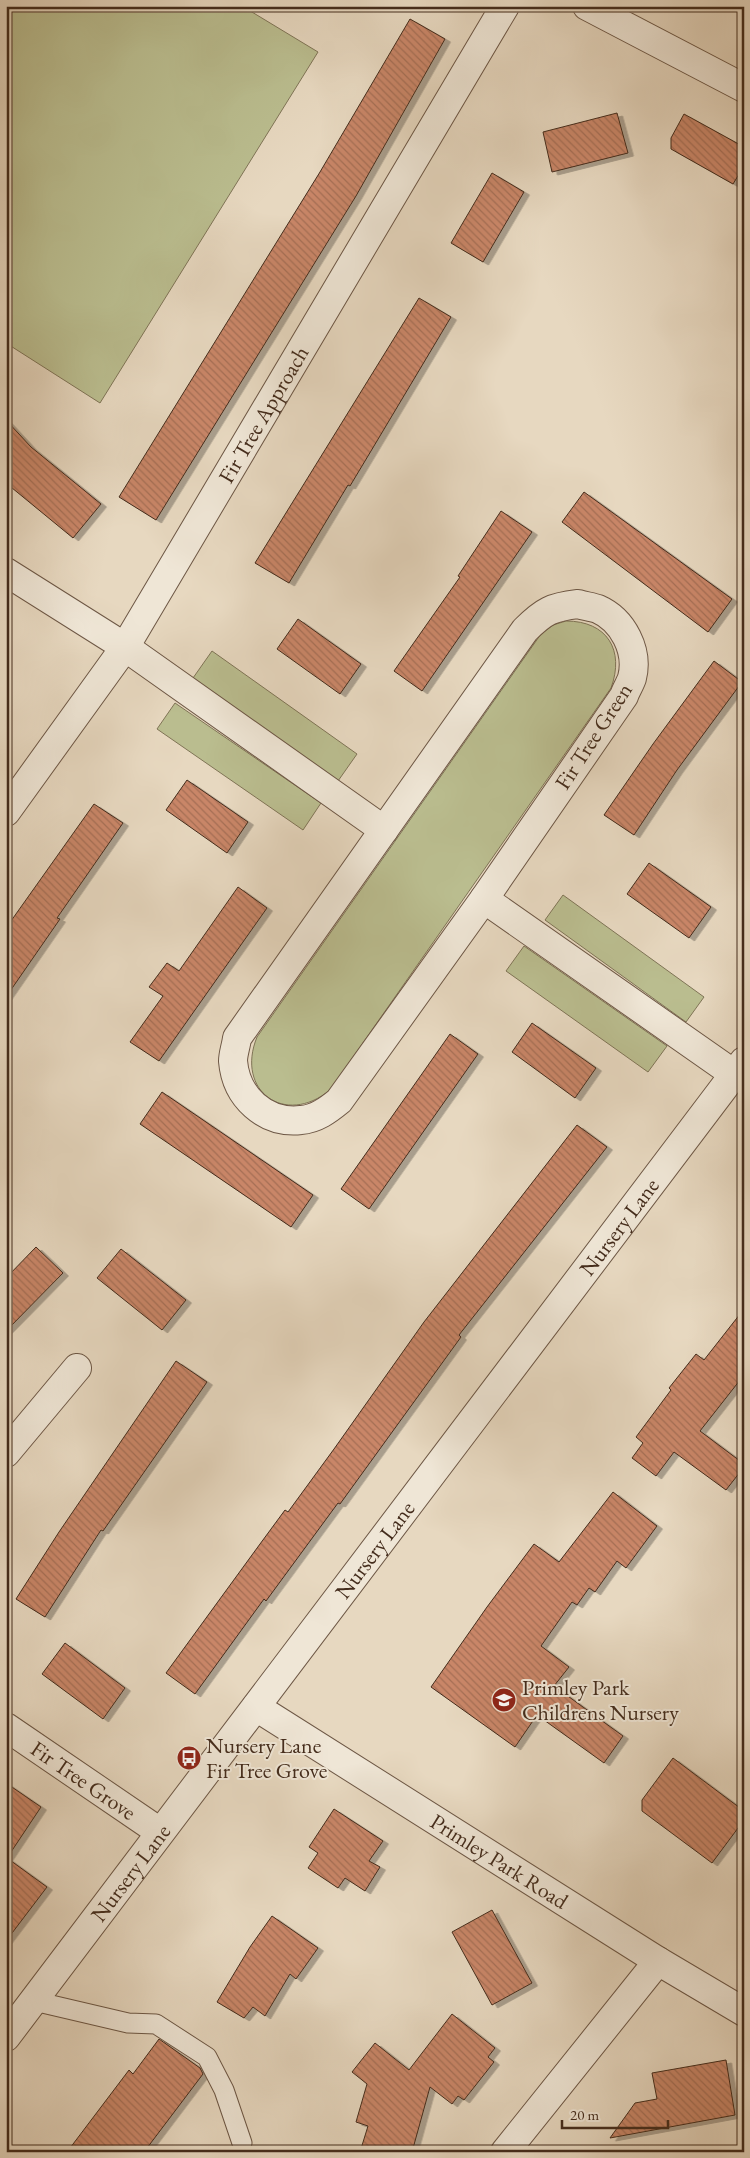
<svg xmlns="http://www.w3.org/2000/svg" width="750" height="2158" font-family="'EB Garamond',serif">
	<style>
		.grass { fill: #babd8f; stroke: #7f7456 }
		.building { fill: url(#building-back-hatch); stroke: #442c1c; filter: url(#shadow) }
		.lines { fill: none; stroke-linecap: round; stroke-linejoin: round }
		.service-casing { stroke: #6d5745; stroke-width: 21 }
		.minor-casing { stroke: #6d5745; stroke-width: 30 }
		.service { stroke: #efe6d6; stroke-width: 19 }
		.minor { stroke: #efe6d6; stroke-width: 28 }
		.labels { text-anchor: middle; stroke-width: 4; stroke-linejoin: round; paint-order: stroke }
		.street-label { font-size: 22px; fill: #442c1c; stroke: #efe6d6 }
		.poi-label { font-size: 22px; fill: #442c1c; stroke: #efe6d6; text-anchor: start }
	</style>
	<defs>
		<pattern id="building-back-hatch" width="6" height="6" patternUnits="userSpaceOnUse" patternTransform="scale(1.25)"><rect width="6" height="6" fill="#c98668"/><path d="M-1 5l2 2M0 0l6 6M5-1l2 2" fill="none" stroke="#a56e55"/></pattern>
		<filter id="shadow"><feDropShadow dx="5.5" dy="3" stdDeviation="0" flood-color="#0004"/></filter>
	</defs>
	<rect width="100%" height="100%" fill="#e7d8c0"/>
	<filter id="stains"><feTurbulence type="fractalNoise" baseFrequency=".004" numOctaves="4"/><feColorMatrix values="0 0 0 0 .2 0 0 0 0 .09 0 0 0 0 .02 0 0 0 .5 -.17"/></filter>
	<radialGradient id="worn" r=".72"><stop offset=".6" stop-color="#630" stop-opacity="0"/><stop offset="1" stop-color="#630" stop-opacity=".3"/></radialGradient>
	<g class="grass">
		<path d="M 6,6 L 242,6 L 318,52 L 100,403 L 6,343 Z"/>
		<path d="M 566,621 C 607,621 625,650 611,688 L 330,1090 C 285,1127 235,1091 257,1037 L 541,634 L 553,625 Z"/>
		<path d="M 212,651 L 357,754 L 338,781 L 193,678 Z"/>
		<path d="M 175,703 L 321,803 L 303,830 L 157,729 Z"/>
		<path d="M 563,895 L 704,997 L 686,1022 L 545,920 Z"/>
		<path d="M 524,946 L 667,1046 L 648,1072 L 506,971 Z"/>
	</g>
	<g class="building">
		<path d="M 410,19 L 445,39 L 356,196 L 156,520 L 119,497 L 320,172 Z"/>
		<path d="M 617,113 L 628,153 L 552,172 L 543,132 Z"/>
		<path d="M 684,114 L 744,147 L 744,166 L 733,184 L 671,149 L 671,138 Z"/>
		<path d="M 492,173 L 524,192 L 483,262 L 451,243 Z"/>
		<path d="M 419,298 L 451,317 L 371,451 L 350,486 L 348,485 L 289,583 L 255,563 Z"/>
		<path d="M 6,420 L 31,447 L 101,504 L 73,538 L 6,483 Z"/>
		<path d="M 584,492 L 732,599 L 708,632 L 562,522 Z"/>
		<path d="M 501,511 L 532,532 L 422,691 L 394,671 L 460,577 L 458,576 Z"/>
		<path d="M 298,619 L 361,664 L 340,694 L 277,649 Z"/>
		<path d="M 714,661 L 742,682 L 677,770 L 634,835 L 604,815 L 653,744 Z"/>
		<path d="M 187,780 L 248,822 L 227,853 L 166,810 Z"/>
		<path d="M 94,804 L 123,823 L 57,918 L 60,919 L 6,997 L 6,928 Z"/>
		<path d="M 649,863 L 711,907 L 689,938 L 627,894 Z"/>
		<path d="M 238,887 L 267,908 L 159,1061 L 130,1042 L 163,996 L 149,987 L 167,963 L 179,971 Z"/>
		<path d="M 532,1023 L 596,1068 L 575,1098 L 512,1052 Z"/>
		<path d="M 450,1034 L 478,1054 L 369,1209 L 341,1189 Z"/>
		<path d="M 162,1092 L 313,1195 L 291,1227 L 140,1124 Z"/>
		<path d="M 577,1125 L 607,1147 L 459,1335 L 461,1337 L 340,1504 L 338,1503 L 266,1601 L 264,1599 L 195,1694 L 166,1673 L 260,1544 L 285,1510 L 288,1512 L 334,1449 L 424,1322 Z"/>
		<path d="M 36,1247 L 63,1273 L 6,1331 L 6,1278 Z"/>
		<path d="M 121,1249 L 186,1300 L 162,1330 L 97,1278 Z"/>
		<path d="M 744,1309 L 744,1375 L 700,1431 L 744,1464 L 744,1467 L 726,1490 L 674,1452 L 656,1476 L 632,1458 L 643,1443 L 636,1437 L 671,1390 L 669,1388 L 696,1354 L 704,1360 Z"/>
		<path d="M 176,1361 L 207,1382 L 103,1531 L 101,1530 L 45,1617 L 16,1599 L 59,1532 Z"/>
		<path d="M 613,1492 L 657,1526 L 626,1568 L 617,1561 L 595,1592 L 589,1588 L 577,1605 L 572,1602 L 541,1646 L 569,1667 L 554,1686 L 623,1736 L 604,1763 L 537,1715 L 515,1747 L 431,1687 L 487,1607 L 534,1544 L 559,1562 Z"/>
		<path d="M 65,1643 L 125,1688 L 103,1719 L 42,1674 Z"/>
		<path d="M 673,1758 L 744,1811 L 744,1820 L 712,1863 L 642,1811 L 642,1800 Z"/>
		<path d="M 6,1783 L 41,1807 L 7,1858 L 47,1887 L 6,1941 Z"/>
		<path d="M 334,1809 L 383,1841 L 369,1861 L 380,1867 L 365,1891 L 345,1878 L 338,1888 L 308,1868 L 318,1853 L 309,1847 Z"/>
		<path d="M 492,1910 L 532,1983 L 492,2005 L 452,1932 Z"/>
		<path d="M 272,1916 L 318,1948 L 296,1979 L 290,1974 L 265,2016 L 253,2007 L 244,2018 L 217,2002 L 250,1947 Z"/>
		<path d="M 452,2014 L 495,2048 L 488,2057 L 494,2062 L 464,2100 L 458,2096 L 452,2104 L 430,2087 L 412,2152 L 360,2152 L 368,2126 L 356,2122 L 367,2084 L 352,2072 L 375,2043 L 409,2070 Z"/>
		<path d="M 159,2039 L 200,2068 L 203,2074 L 144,2152 L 67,2152 L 129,2070 L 133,2074 Z"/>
		<path d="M 726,2060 L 735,2115 L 610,2138 L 635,2103 L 657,2099 L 652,2073 Z"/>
	</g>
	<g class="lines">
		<defs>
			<path id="service" d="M 34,2001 L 128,2023 L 156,2024 L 207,2057 L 224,2090 L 242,2143"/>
			<g id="minor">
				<path d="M 587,6 L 744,88"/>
				<path d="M 6,572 L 125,647 L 384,830"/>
				<path d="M 578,604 C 585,606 592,607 598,609 C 623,620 639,651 632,678 C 630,684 626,690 624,696 L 484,899 L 339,1101 C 328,1110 316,1119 301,1120 C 265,1124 236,1097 233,1061 C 233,1054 236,1046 237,1038 L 525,630 C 544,611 552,607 578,604 Z"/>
				<path id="s1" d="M 6,812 L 125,647 L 505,6"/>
				<path d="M 484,899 L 734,1074"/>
				<path d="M 6,1453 L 77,1368"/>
				<path id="s2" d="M 256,1707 L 658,1961 L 744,2012"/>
				<path id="s3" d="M 6,1727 L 160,1832"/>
				<path id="s4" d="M 6,2037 L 744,1061"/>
				<path d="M 505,2152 L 658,1961"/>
			</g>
		</defs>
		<use href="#service" class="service-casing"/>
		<use href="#minor" class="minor-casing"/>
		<use href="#service" class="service"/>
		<use href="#minor" class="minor"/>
	</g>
	<defs>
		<symbol id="school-disc" viewBox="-11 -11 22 22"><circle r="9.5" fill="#8f2418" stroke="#efe6d6"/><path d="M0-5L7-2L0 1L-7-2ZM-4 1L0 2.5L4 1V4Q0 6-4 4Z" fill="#fff"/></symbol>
		<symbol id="bus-disc" viewBox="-11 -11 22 22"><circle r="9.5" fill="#8f2418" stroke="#efe6d6"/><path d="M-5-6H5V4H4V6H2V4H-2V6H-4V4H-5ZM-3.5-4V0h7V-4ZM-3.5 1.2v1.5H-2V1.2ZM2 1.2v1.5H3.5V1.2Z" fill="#fff"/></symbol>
	</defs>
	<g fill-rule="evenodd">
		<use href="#school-disc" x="490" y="1686" width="28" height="28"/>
		<use href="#bus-disc" x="175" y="1744" width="28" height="28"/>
	</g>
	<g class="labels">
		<g class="street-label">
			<text dy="8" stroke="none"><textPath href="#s1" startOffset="474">Fir Tree Approach</textPath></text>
			<text transform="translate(593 736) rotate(-57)" y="8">Fir Tree Green</text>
			<text dy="8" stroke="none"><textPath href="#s4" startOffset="1016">Nursery Lane</textPath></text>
			<text dy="8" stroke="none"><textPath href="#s4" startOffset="611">Nursery Lane</textPath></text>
			<text dy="8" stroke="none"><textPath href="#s3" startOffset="94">Fir Tree Grove</textPath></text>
			<text dy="8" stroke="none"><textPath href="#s2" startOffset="288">Primley Park Road</textPath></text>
			<text dy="8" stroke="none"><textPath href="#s4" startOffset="206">Nursery Lane</textPath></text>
		</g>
		<g class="poi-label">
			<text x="522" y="1695">Primley Park<tspan x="522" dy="25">Childrens Nursery</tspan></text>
			<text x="206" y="1753">Nursery Lane<tspan x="206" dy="25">Fir Tree Grove</tspan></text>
		</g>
	</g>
	<rect width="750" height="2158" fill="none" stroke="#e7d8c0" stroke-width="25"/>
	<rect x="8" y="8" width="735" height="2143" fill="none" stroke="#442c1c" stroke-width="2.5"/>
	<rect x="12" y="12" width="725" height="2133" fill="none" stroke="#442c1c"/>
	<path d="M562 2120v8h106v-8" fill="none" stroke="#442c1c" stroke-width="2.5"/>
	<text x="570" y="2120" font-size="15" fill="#442c1c" stroke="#efe6d6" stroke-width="4" paint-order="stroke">20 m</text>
	<rect width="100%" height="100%" filter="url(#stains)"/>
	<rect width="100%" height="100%" fill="url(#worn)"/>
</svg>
